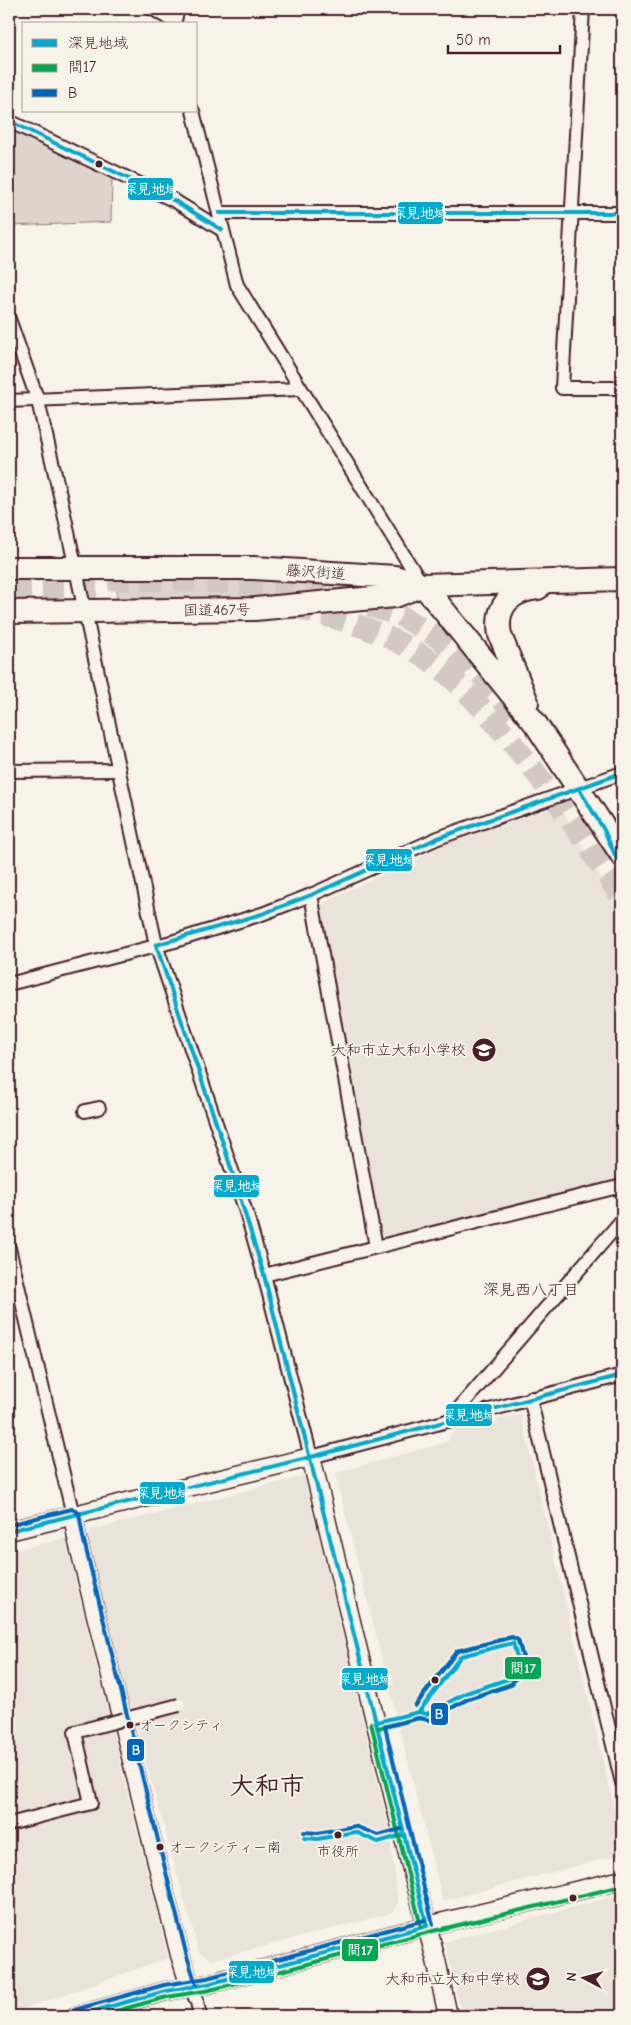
<svg xmlns="http://www.w3.org/2000/svg" width="631" height="2025" font-family="'Comic Neue','Klee One',sans-serif">
	<style>
		.built { fill: #eae3da }
		.green { fill: #ded4cc; stroke: #947a7c }
		.lines { fill: none; stroke-linecap: round; stroke-linejoin: round }
		.highway-tunnel { stroke: #d4c9c2; stroke-width: 22; stroke-dasharray: 22 11; stroke-linecap: butt }
		.street-casing { stroke: #4a1f2b; stroke-width: 16 }
		.secondary-casing { stroke: #4a1f2b; stroke-width: 21 }
		.highway-casing { stroke: #4a1f2b; stroke-width: 26 }
		.street { stroke: #f7f3e8; stroke-width: 12 }
		.secondary { stroke: #f7f3e8; stroke-width: 18 }
		.highway { stroke: #f7f3e8; stroke-width: 22 }
		.street-bridge-casing { stroke: #4a1f2b; stroke-width: 16; stroke-linecap: butt }
		.street-bridge { stroke: #f7f3e8; stroke-width: 12 }
		.bus-1-casing { stroke: #f7f3e8; stroke-width: 8 }
		.bus-2-casing { stroke: #f7f3e8; stroke-width: 8 }
		.bus-3-casing { stroke: #f7f3e8; stroke-width: 8 }
		.bus-1 { stroke: #00a9ce; stroke-width: 4 }
		.bus-2 { stroke: #00a651; stroke-width: 4 }
		.bus-3 { stroke: #0065bd; stroke-width: 4 }
		.bus-dot { fill: #4a1f2b; stroke: #f7f3e8; stroke-width: 2 }
		.labels { text-anchor: middle; stroke-width: 4; stroke-linejoin: round; paint-order: stroke }
		.bus-label { font-size: 14px; fill: #4a1f2b; stroke: #f7f3e8; text-anchor: start }
		.street-label { font-size: 15px; fill: #4a1f2b; stroke: #f7f3e8 }
		.poi-label { font-size: 15px; fill: #4a1f2b; stroke: #f7f3e8; text-anchor: end }
		.neighbourhood-label { font-size: 16px; fill: #4a1f2b; stroke: #f7f3e8 }
		.town-label { font-size: 25px; font-weight: bold; fill: #4a1f2b; stroke: #f7f3e8 }
		.line-badge { stroke: #f7f3e8; stroke-width: 2 }
		.badge-label { font-size: 14px; text-anchor: middle; font-weight: bold; fill: #fff }
	</style>
	<rect width="100%" height="100%" fill="#f7f3e8"/>
	<filter id="ink" filterUnits="userSpaceOnUse"><feTurbulence type="fractalNoise" baseFrequency=".02" numOctaves="2"/><feDisplacementMap in="SourceGraphic" scale="10" xChannelSelector="R" yChannelSelector="G"/><feConvolveMatrix kernelMatrix="1 2 1 2 8 2 1 2 1" color-interpolation-filters="sRGB"/></filter>
	<g filter="url(#ink)">
		<g class="built">
			<path d="M 554,807 L 561,808 L 618,908 L 622,919 L 622,1180 L 384,1240 L 379,1238 L 319,905 L 450,842 Z"/>
			<path d="M 521,1415 L 622,1841 L 622,1854 L 443,1901 L 335,1473 L 447,1442 L 455,1428 Z"/>
			<path d="M 304,1476 L 388,1826 L 399,1903 L 392,1913 L 211,1960 L 199,1952 L 114,1647 L 87,1539 L 91,1530 Z"/>
			<path d="M 65,1538 L 168,1958 L 9,2014 L 9,1552 Z"/>
			<path d="M 622,1894 L 622,2016 L 462,2016 L 445,1942 Z"/>
		</g>
		<g class="green">
			<path d="M 13,129 L 112,177 L 111,222 L 9,226 L 9,188 Z"/>
			<path d="M 117,571 L 399,584 L 266,600 L 117,598 Z"/>
		</g>
		<g class="lines">
			<g class="highway-tunnel">
				<path d="M 9,579 L 176,580 L 287,586 L 355,601 L 401,616 L 437,637 L 480,674 L 514,713"/>
				<path d="M 9,600 L 102,600"/>
				<path d="M 292,607 C 338,618 382,630 423,656 C 451,674 473,698 495,723 C 543,777 583,838 622,898"/>
			</g>
			<defs>
				<g id="street">
					<path d="M 153,9 L 174,22"/>
					<path d="M 583,9 L 562,388 L 622,388"/>
					<path d="M 622,9 L 622,10"/>
					<path d="M 174,24 L 178,9"/>
					<path d="M 193,111 L 237,285 L 421,583"/>
					<path d="M 9,121 L 175,201 L 222,230"/>
					<path d="M 219,213 L 622,213"/>
					<path d="M 9,319 L 38,401 L 62,504 L 156,945 L 247,1215 L 264,1275 L 311,1457 L 622,1375"/>
					<path d="M 9,401 L 300,389"/>
					<path d="M 9,771 L 119,770"/>
					<path d="M 311,895 L 376,1247"/>
					<path d="M 9,984 L 175,941 L 262,914 L 311,895 L 438,838 L 622,773"/>
					<path d="M 85,1111 L 99,1108"/>
					<path d="M 9,1248 L 73,1515"/>
					<path d="M 264,1275 L 622,1186"/>
					<path d="M 530,1398 L 622,1783"/>
					<path d="M 449,1420 L 622,1220"/>
					<path d="M 190,1986 L 197,2002 L 200,2016"/>
				</g>
				<g id="secondary">
					<path d="M 73,1515 L 77,1538 L 180,1955 L 190,1986"/>
					<path d="M 9,1531 L 311,1457 L 403,1835 L 436,1960 L 448,2016"/>
					<path d="M 76,2016 L 166,1991 L 208,1984 L 427,1926 L 622,1880"/>
				</g>
				<g id="highway">
					<path d="M 9,568 L 254,568 L 395,577 L 423,585 L 622,579"/>
					<path d="M 423,585 L 535,723 L 622,855"/>
					<path d="M 9,612 L 255,609 L 395,596 L 423,585"/>
					<path d="M 527,702 L 500,635 C 495,607 509,591 538,588"/>
				</g>
			</defs>
			<use href="#street" class="street-casing"/>
			<use href="#secondary" class="secondary-casing"/>
			<use href="#highway" class="highway-casing"/>
			<use href="#street" class="street"/>
			<use href="#secondary" class="secondary"/>
			<use href="#highway" class="highway"/>
			<defs>
				<path id="street-bridge" d="M 9,1824 L 91,1803 L 75,1732 L 179,1705"/>
			</defs>
			<use href="#street-bridge" class="street-bridge-casing"/>
			<use href="#street-bridge" class="street-bridge"/>
			<defs>
				<g id="bus-1">
					<path d="M 9,121 L 175,201 L 222,230"/>
					<path d="M 219,213 L 622,213"/>
					<path d="M 579,789 L 604,830 L 622,871"/>
					<path d="M 156,945 L 224,1146 L 264,1275 L 427,1926"/>
					<path d="M 156,945 L 262,914 L 311,895 L 438,838 L 622,773"/>
					<path d="M 9,1531 L 311,1457 L 622,1375"/>
					<path d="M 513,1643 L 519,1664 L 508,1679 L 466,1693 L 427,1714 L 419,1712 L 461,1656 Z"/>
					<path d="M 377,1722 L 419,1712"/>
					<path d="M 304,1838 L 318,1839 L 355,1832 L 378,1842 L 403,1835"/>
					<path d="M 76,2016 L 166,1991 L 208,1984 L 427,1926"/>
				</g>
				<g id="bus-2">
					<path d="M 371,1723 L 421,1927"/>
					<path d="M 378,1728 L 419,1718 L 429,1720 L 468,1699 L 511,1684 L 525,1665 L 518,1640 L 512,1637 L 457,1651 L 415,1706"/>
					<path d="M 98,2016 L 167,1997 L 210,1990 L 429,1932 L 622,1886"/>
				</g>
				<g id="bus-3">
					<path d="M 9,1525 L 72,1509 L 79,1513 L 83,1537 L 186,1953 L 196,1984"/>
					<path d="M 415,1706 L 457,1651 L 512,1637 L 518,1640 L 525,1665 L 511,1685 L 468,1699 L 429,1720 L 419,1718 L 385,1727 L 433,1925"/>
					<path d="M 304,1832 L 318,1833 L 355,1826 L 378,1835 L 401,1829"/>
					<path d="M 74,2010 L 164,1985 L 207,1978 L 425,1920"/>
				</g>
			</defs>
			<use href="#bus-1" class="bus-1-casing"/>
			<use href="#bus-2" class="bus-2-casing"/>
			<use href="#bus-3" class="bus-3-casing"/>
			<use href="#bus-1" class="bus-1"/>
			<use href="#bus-2" class="bus-2"/>
			<use href="#bus-3" class="bus-3"/>
		</g>
	</g>
	<defs>
		<symbol id="school-disc" viewBox="-11 -11 22 22"><circle r="9.5" fill="#4a1f2b" stroke="#f7f3e8"/><path d="M0-5L7-2L0 1L-7-2ZM-4 1L0 2.5L4 1V4Q0 6-4 4Z" fill="#fff"/></symbol>
	</defs>
	<g fill-rule="evenodd">
		<use href="#school-disc" x="470" y="1036" width="28" height="28"/>
		<use href="#school-disc" x="524" y="1965" width="28" height="28"/>
	</g>
	<g class="bus-dot">
		<circle cx="99" cy="164" r="4.5"/>
		<circle cx="435" cy="1680" r="4.5"/>
		<circle cx="130" cy="1725" r="4.5"/>
		<circle cx="338" cy="1835" r="4.5"/>
		<circle cx="160" cy="1847" r="4.5"/>
		<circle cx="573" cy="1898" r="4.5"/>
	</g>
	<g class="labels">
		<g class="bus-label">
			<text x="139" y="1730">オークシティ</text>
			<text x="169" y="1852">オークシティー南</text>
			<text x="338" y="1856" text-anchor="middle">市役所</text>
		</g>
		<g class="street-label">
			<text transform="translate(316 572) rotate(4)" y="5">藤沢街道</text>
			<text transform="translate(217 610) rotate(-1)" y="5">国道467号</text>
		</g>
		<g class="poi-label">
			<text x="466" y="1055">大和市立大和小学校</text>
			<text x="520" y="1984">大和市立大和中学校</text>
		</g>
		<g class="neighbourhood-label">
			<text x="531" y="1295">深見西八丁目</text>
		</g>
		<g class="town-label">
			<text x="267" y="1794">大和市</text>
		</g>
	</g>
	<g class="line-badge">
		<rect x="127" y="177" width="47" height="24" rx="5" fill="#00a9ce"/>
		<rect x="397" y="201" width="47" height="24" rx="5" fill="#00a9ce"/>
		<rect x="365" y="848" width="48" height="24" rx="5" fill="#00a9ce"/>
		<rect x="213" y="1174" width="47" height="24" rx="5" fill="#00a9ce"/>
		<rect x="445" y="1403" width="48" height="24" rx="5" fill="#00a9ce"/>
		<rect x="139" y="1481" width="47" height="24" rx="5" fill="#00a9ce"/>
		<rect x="504" y="1656" width="38" height="24" rx="5" fill="#00a651"/>
		<rect x="341" y="1667" width="48" height="24" rx="5" fill="#00a9ce"/>
		<rect x="430" y="1702" width="19" height="24" rx="5" fill="#0065bd"/>
		<rect x="126" y="1738" width="19" height="24" rx="5" fill="#0065bd"/>
		<rect x="341" y="1938" width="38" height="24" rx="5" fill="#00a651"/>
		<rect x="228" y="1960" width="47" height="24" rx="5" fill="#00a9ce"/>
	</g>
	<g class="badge-label">
		<text x="151" y="194">深見地域</text>
		<text x="420" y="218">深見地域</text>
		<text x="389" y="865">深見地域</text>
		<text x="237" y="1191">深見地域</text>
		<text x="469" y="1420">深見地域</text>
		<text x="163" y="1498">深見地域</text>
		<text x="523" y="1673">間17</text>
		<text x="365" y="1684">深見地域</text>
		<text x="439" y="1719">B</text>
		<text x="136" y="1755">B</text>
		<text x="360" y="1955">間17</text>
		<text x="252" y="1977">深見地域</text>
	</g>
	<rect width="631" height="2025" fill="none" stroke="#f7f3e8" stroke-width="30"/>
	<rect x="15" y="15" width="601" height="1995" fill="none" stroke="#4a1f2b" stroke-width="2" filter="url(#ink)"/>
	<rect x="22" y="22" width="175" height="90" fill="#f7f3e8" stroke="#b29e9c"/>
	<rect x="32" y="39" width="25" height="8" fill="#00a9ce" stroke="#b29e9c"/>
	<text x="68" y="48" font-size="15" fill="#4a1f2b">深見地域</text>
	<rect x="32" y="64" width="25" height="8" fill="#00a651" stroke="#b29e9c"/>
	<text x="68" y="72" font-size="15" fill="#4a1f2b">間17</text>
	<rect x="32" y="89" width="25" height="8" fill="#0065bd" stroke="#b29e9c"/>
	<text x="68" y="98" font-size="15" fill="#4a1f2b">B</text>
	<g transform="translate(584 1978) rotate(276)" stroke="#f7f3e8" stroke-width="4" paint-order="stroke">
	<path d="M0-4L9 19L0 12L-9 19Z" fill="#4a1f2b"/>
	<text y="-8" font-size="14" font-weight="bold" text-anchor="middle" fill="#4a1f2b">N</text>
	</g>
	<path d="M448 45v8h112v-8" fill="none" stroke="#4a1f2b" stroke-width="2.5"/>
	<text x="456" y="45" font-size="15" fill="#4a1f2b" stroke="#f7f3e8" stroke-width="4" paint-order="stroke">50 m</text>
</svg>
